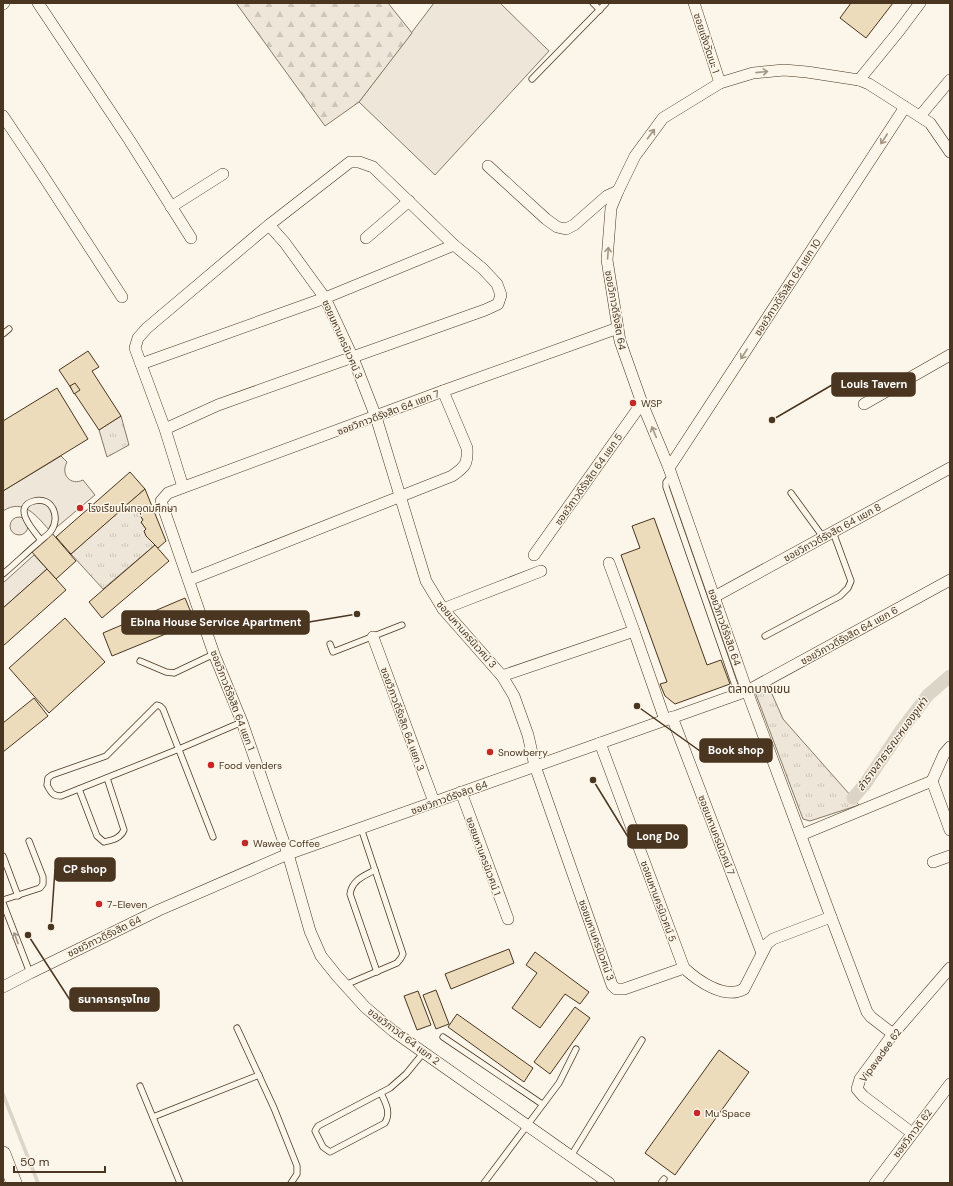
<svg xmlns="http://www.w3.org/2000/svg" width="953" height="1186" font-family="'DM Sans','Noto Sans Thai',sans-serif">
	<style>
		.green { fill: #ede6d9; stroke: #887966 }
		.forest { fill: url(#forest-firs); stroke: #887966 }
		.park { fill: url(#park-tufts); stroke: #887966 }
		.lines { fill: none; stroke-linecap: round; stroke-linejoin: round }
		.stream { stroke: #dcd4c6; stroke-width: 3.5 }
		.canal { stroke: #dcd4c6; stroke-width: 13 }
		.building { fill: #ecdcbc; stroke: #4a3520 }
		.service-casing { stroke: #4a3520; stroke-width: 7 }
		.minor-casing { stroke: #4a3520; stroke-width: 12 }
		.secondary-casing { stroke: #4a3520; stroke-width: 16 }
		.service { stroke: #fbf6e9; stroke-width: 5.5 }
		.minor { stroke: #fbf6e9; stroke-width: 11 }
		.secondary { stroke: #fbf6e9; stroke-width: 15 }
		.oneway { stroke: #a29684 }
		.poi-dot { fill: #c62828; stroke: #fbf6e9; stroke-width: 1.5 }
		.labels { text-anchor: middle; stroke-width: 3; stroke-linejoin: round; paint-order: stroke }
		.street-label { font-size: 10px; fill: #4a3520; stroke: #fbf6e9 }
		.poi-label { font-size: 10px; fill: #4a3520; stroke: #fbf6e9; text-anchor: start }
		.water-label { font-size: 11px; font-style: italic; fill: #4a3520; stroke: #fbf6e9 }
		.quarter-label { font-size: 12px; fill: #4a3520; stroke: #fbf6e9 }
		.leader { fill: none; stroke: #4a3520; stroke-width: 1.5 }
		.callout-dot { fill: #4a3520; stroke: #fbf6e9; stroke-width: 1.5 }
		.callout { fill: #4a3520; stroke: #4a3520; stroke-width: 1.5 }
		.callout-label { font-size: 11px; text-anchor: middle; font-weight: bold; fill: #fff }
	</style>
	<defs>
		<pattern id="forest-firs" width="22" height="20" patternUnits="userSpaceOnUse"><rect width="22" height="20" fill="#ede6d9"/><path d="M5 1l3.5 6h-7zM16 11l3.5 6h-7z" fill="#cdc6ba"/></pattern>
		<pattern id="park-tufts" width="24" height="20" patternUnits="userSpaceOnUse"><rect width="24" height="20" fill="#ede6d9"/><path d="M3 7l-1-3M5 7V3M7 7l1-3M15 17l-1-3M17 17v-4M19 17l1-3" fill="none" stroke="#cdc6ba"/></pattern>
	</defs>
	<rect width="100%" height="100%" fill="#fbf6e9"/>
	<g class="green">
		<path d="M 434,3 L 500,3 L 549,51 L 435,175 L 359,102 Z"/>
		<path d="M 61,456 L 67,462 C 60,475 71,486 83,480 L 95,495 L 51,532 C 38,518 24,497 3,511 L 3,491 Z"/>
		<circle cx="19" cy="526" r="9"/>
		<path d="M 34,555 L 47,569 L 3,608 L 3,583 Z"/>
	</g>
	<path class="forest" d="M 236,3 L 388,3 L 412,33 L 359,102 L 325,126 Z"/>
	<g class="park">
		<path d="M 121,416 L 129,445 L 107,457 L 99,430 Z"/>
		<path d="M 124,507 L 138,512 L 143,520 L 141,522 L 146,529 L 144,531 L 155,545 L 103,589 L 71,554 Z"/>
		<path d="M 768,685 L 783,719 L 859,805 L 810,821 L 803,819 L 755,692 Z"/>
	</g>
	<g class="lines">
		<path class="stream" d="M 3,1094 L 38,1183"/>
		<path class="canal" d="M 853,798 L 865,784 L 902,729 L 928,695 L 950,676"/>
	</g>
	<g class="building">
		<path d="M 851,3 L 893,3 L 866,38 L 840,18 Z"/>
		<path d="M 88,351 L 99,367 L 92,371 L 121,416 L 99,430 L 59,370 Z"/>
		<path d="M 75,383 L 80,390 L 74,394 L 70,386 Z"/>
		<path d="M 57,388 L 88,439 L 3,491 L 3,421 Z"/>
		<path d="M 130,472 L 145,489 L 71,554 L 56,537 Z"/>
		<path d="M 145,489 L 166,541 L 158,548 L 146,536 L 144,531 L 146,529 L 141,522 L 143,520 L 138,512 L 124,507 Z"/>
		<path d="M 654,518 L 707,665 L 721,660 L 730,684 L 675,704 L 665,696 L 660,684 L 667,682 L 621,555 L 640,548 L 632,526 Z"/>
		<path d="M 51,532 L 76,561 L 56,579 L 31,551 Z"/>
		<path d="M 155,545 L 169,561 L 102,618 L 89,602 Z"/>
		<path d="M 47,569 L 66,590 L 3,646 L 3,608 Z"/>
		<path d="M 185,598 L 195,622 L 112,656 L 103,633 Z"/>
		<path d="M 65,618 L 105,662 L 49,713 L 9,668 Z"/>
		<path d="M 34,698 L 48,716 L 3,752 L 3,723 Z"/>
		<path d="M 509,949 L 514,963 L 451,989 L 445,974 Z"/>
		<path d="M 535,952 L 589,992 L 580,1004 L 565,994 L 540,1028 L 512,1008 L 537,973 L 526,965 Z"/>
		<path d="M 436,990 L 449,1024 L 436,1029 L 423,995 Z"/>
		<path d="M 418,991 L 431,1025 L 417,1030 L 404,996 Z"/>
		<path d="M 575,1007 L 590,1018 L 550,1074 L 534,1062 Z"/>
		<path d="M 457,1014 L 533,1068 L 524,1082 L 448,1027 Z"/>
		<path d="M 719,1050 L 749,1072 L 675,1175 L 645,1153 Z"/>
	</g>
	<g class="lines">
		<defs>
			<g id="service">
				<path d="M 593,3 L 600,10"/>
				<path d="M 532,79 L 606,3"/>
				<path d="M 3,334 L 9,329"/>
				<path d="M 672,475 L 666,482 L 666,487 L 738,694"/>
				<path d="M 791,493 L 823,537"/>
				<path d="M 3,574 C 15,564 26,553 38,543 C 42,539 48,535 51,531 C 61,517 52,496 34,501 C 11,507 34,531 41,540"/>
				<path d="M 765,636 L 840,596 L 848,588 L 851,581 L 833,532"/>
				<path d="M 330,644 L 333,652 L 402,625"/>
				<path d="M 140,661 L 166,672 L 174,673 L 214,654"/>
				<path d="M 79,789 L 97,836 L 104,842 C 112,840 120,839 124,830 L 107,778"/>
				<path d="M 213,837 L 163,709 L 160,706 L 157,705 L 106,756 L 52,775 L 48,778 L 47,785 C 51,792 52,796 61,796 L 179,749 L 242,722"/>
				<path d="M 3,856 L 18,896"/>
				<path d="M 375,870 C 364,876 352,880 350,894 L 377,972"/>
				<path d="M 3,900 L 40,888 L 43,884 L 43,877 L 29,841"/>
				<path d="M 3,903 L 30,973"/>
				<path d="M 345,985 L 397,963 L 401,958 L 403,954 L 361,828"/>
				<path d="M 237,1028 L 274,1108 L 297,1166 L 297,1174 L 291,1183"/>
				<path d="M 443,1037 L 542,1104"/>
				<path d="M 140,1086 L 180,1183"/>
				<path d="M 381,1093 C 386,1104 391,1112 385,1123 L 330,1152 L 323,1147 L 315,1131 L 318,1126 L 390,1088 L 406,1074 L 424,1052"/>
				<path d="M 153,1117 L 259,1075"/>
				<path d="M 571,1156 L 642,1040"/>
				<path d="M 484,1183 L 559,1083 L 576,1049"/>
				<path d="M 661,1183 L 664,1179"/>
			</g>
			<g id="minor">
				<path d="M 38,3 L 130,141 L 191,238"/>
				<path d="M 694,3 L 720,83"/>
				<path d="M 3,4 L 4,3"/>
				<path d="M 859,80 L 899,31 L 920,3"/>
				<path d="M 3,116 L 40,171 L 122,297"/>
				<path d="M 920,116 L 950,80"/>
				<path d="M 488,166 L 546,219 L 557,227 L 566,229 L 574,225 L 607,196 L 618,191"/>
				<path d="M 171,207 L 223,174"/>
				<path d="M 269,225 L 285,243 L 325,298 L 353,358 L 376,417 L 426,581 L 443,609 L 502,676 L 514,696 L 528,735 L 535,766 L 612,985 L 616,989 L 624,989 L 684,968 C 698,981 725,1000 744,989 L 767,944 L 773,939 L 831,917"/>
				<path d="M 366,238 L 409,201"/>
				<path d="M 141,364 L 325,298 L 454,245"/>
				<path d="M 864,404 L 950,355"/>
				<path d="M 165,429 L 218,405 L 485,310 L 498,304 L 501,295 L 497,284 L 483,269 L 454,245 L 373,167 L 359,162 L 350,162 L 269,225 L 147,328 L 138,338 L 135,348 L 165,429 L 183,487"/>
				<path d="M 669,468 L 905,107"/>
				<path d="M 534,555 L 642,403"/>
				<path d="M 609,563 L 634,631"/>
				<path d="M 189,580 L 452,476 C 465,467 468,464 467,448 L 443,391"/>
				<path d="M 714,597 L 950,468"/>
				<path d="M 443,609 L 541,571"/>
				<path d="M 373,637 L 434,802"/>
				<path d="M 502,676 L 634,631 L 665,720"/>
				<path d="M 672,717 L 762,953"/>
				<path d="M 600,743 L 684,968"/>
				<path d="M 932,781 L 950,830"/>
				<path d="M 461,792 L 508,919"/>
				<path d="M 801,835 L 932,781 L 944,754 L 950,747"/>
				<path d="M 933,862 L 950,856"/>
				<path d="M 3,987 L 30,973 L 159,910 L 288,854 L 747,691 L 950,580"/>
				<path d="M 893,1034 L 871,1017 L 867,1012 L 831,917 L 747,691 L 669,468 L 642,403 L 620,341 L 607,260 L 611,208 L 618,191 L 635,156 L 663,118 L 720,83 L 753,73 L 784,70 L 807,72 L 859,80 L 869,84 L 930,123 L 950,152"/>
				<path d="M 912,1133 L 863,1096 L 857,1089 L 860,1079 L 893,1034 L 950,968"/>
				<path d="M 609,1183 L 393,1031 L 365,1007 L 337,976 L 321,956 L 310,931 L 288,854 L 242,722 L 214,654 L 161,501 L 168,493 L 443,391 L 618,328"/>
				<path d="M 875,1183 L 950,1084"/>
			</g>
			<path id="secondary" d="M 3,1154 L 14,1183"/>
		</defs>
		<use href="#service" class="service-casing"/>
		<use href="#minor" class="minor-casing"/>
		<use href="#secondary" class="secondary-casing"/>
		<use href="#service" class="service"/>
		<use href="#minor" class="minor"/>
		<use href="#secondary" class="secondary"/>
	</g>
	<defs><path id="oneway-shaft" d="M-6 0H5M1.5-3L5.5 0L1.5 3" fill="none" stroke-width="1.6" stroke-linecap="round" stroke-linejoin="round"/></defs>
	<g class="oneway">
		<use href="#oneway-shaft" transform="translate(762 72) rotate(-6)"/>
		<use href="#oneway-shaft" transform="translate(651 134) rotate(-53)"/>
		<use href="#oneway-shaft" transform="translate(884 139) rotate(123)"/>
		<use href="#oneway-shaft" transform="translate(608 253) rotate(-86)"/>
		<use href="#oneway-shaft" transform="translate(744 354) rotate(123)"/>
		<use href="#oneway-shaft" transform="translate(654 432) rotate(-113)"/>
		<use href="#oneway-shaft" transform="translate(16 938) rotate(-111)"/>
	</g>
	<g class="poi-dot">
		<circle cx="633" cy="403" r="4"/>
		<circle cx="80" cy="508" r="4"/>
		<circle cx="490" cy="752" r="4"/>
		<circle cx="211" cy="765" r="4"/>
		<circle cx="245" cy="843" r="4"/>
		<circle cx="99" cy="904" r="4"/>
		<circle cx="697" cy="1113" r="4"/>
	</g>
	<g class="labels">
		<g class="street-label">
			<text transform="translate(707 43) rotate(72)" y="4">ซอยแจ้งวัฒนะ 1</text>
			<text transform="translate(787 287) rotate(-57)" y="4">ซอยวิภาวดีรังสิต 64 แยก 10</text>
			<text transform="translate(616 310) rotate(80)" y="4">ซอยวิภาวดีรังสิต 64</text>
			<text transform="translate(343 339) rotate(66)" y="4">ซอยมหานครนิเวศน์ 3</text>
			<text transform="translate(388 412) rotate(-21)" y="4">ซอยวิภาวดีรังสิต 64 แยก 7</text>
			<text transform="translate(588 479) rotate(-55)" y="4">ซอยวิภาวดีรังสิต 64 แยก 5</text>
			<text transform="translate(832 532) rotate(-29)" y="4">ซอยวิภาวดีรังสิต 64 แยก 8</text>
			<text transform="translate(725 627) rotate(71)" y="4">ซอยวิภาวดีรังสิต 64</text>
			<text transform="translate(467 634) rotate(49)" y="4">ซอยมหานครนิเวศน์ 3</text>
			<text transform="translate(849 635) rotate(-29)" y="4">ซอยวิภาวดีรังสิต 64 แยก 6</text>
			<text transform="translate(233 700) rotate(69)" y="4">ซอยวิภาวดีรังสิต 64 แยก 1</text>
			<text transform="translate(403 719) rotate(70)" y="4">ซอยวิภาวดีรังสิต 64 แยก 3</text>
			<text transform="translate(449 797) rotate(-20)" y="4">ซอยวิภาวดีรังสิต 64</text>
			<text transform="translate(717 835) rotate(69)" y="4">ซอยมหานครนิเวศน์ 7</text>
			<text transform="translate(484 856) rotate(70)" y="4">ซอยมหานครนิเวศน์ 1</text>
			<text transform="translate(659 901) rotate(70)" y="4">ซอยมหานครนิเวศน์ 5</text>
			<text transform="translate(104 936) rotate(-26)" y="4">ซอยวิภาวดีรังสิต 64</text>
			<text transform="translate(597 940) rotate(70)" y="4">ซอยมหานครนิเวศน์ 3</text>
			<text transform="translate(404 1036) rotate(37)" y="4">ซอยวิภาวดี 64 แยก 2</text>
			<text transform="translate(880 1055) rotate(-54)" y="4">Vipavadee 62</text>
			<text transform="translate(912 1133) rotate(-53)" y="4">ซอยวิภาวดี 62</text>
		</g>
		<g class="poi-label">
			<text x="641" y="407">WSP</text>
			<text x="88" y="512">โรงเรียนไผทอุดมศึกษา</text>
			<text x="498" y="756">Snowberry</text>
			<text x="219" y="769">Food venders</text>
			<text x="253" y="847">Wawee Coffee</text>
			<text x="107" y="908">7-Eleven</text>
			<text x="705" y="1117">Mu Space</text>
		</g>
		<g class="water-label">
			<text transform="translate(892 744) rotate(-54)" y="4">ลำรางสาธารณะหนองงูเห่า</text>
		</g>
		<g class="quarter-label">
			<text x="759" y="693">ตลาดบางเขน</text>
		</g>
	</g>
	<path class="leader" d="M772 420L832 385M357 614L309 622M637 706L700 751M593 780L628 837M51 927L55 869M28 935L70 1000"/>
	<g class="callout-dot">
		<circle cx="772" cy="420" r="4"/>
		<circle cx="357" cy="614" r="4"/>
		<circle cx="637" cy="706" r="4"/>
		<circle cx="593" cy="780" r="4"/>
		<circle cx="51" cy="927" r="4"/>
		<circle cx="28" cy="935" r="4"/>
	</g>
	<g class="callout">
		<rect x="832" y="373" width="83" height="23" rx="4"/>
		<rect x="122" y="611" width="187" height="23" rx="4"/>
		<rect x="700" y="739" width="72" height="23" rx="4"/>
		<rect x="628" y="825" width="59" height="23" rx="4"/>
		<rect x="55" y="858" width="60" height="23" rx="4"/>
		<rect x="70" y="988" width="89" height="23" rx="4"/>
	</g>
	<g class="callout-label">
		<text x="874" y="388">Louis Tavern</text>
		<text x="216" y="626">Ebina House Service Apartment</text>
		<text x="736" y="754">Book shop</text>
		<text x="658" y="840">Long Do</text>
		<text x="85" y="873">CP shop</text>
		<text x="114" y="1003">ธนาคารกรุงไทย</text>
	</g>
	<rect width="953" height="1186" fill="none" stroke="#4a3520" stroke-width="8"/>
	<path d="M14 1166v6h91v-6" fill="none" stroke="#4a3520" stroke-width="2"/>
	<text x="20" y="1166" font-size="12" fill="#4a3520" stroke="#fbf6e9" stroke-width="3" paint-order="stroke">50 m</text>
</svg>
